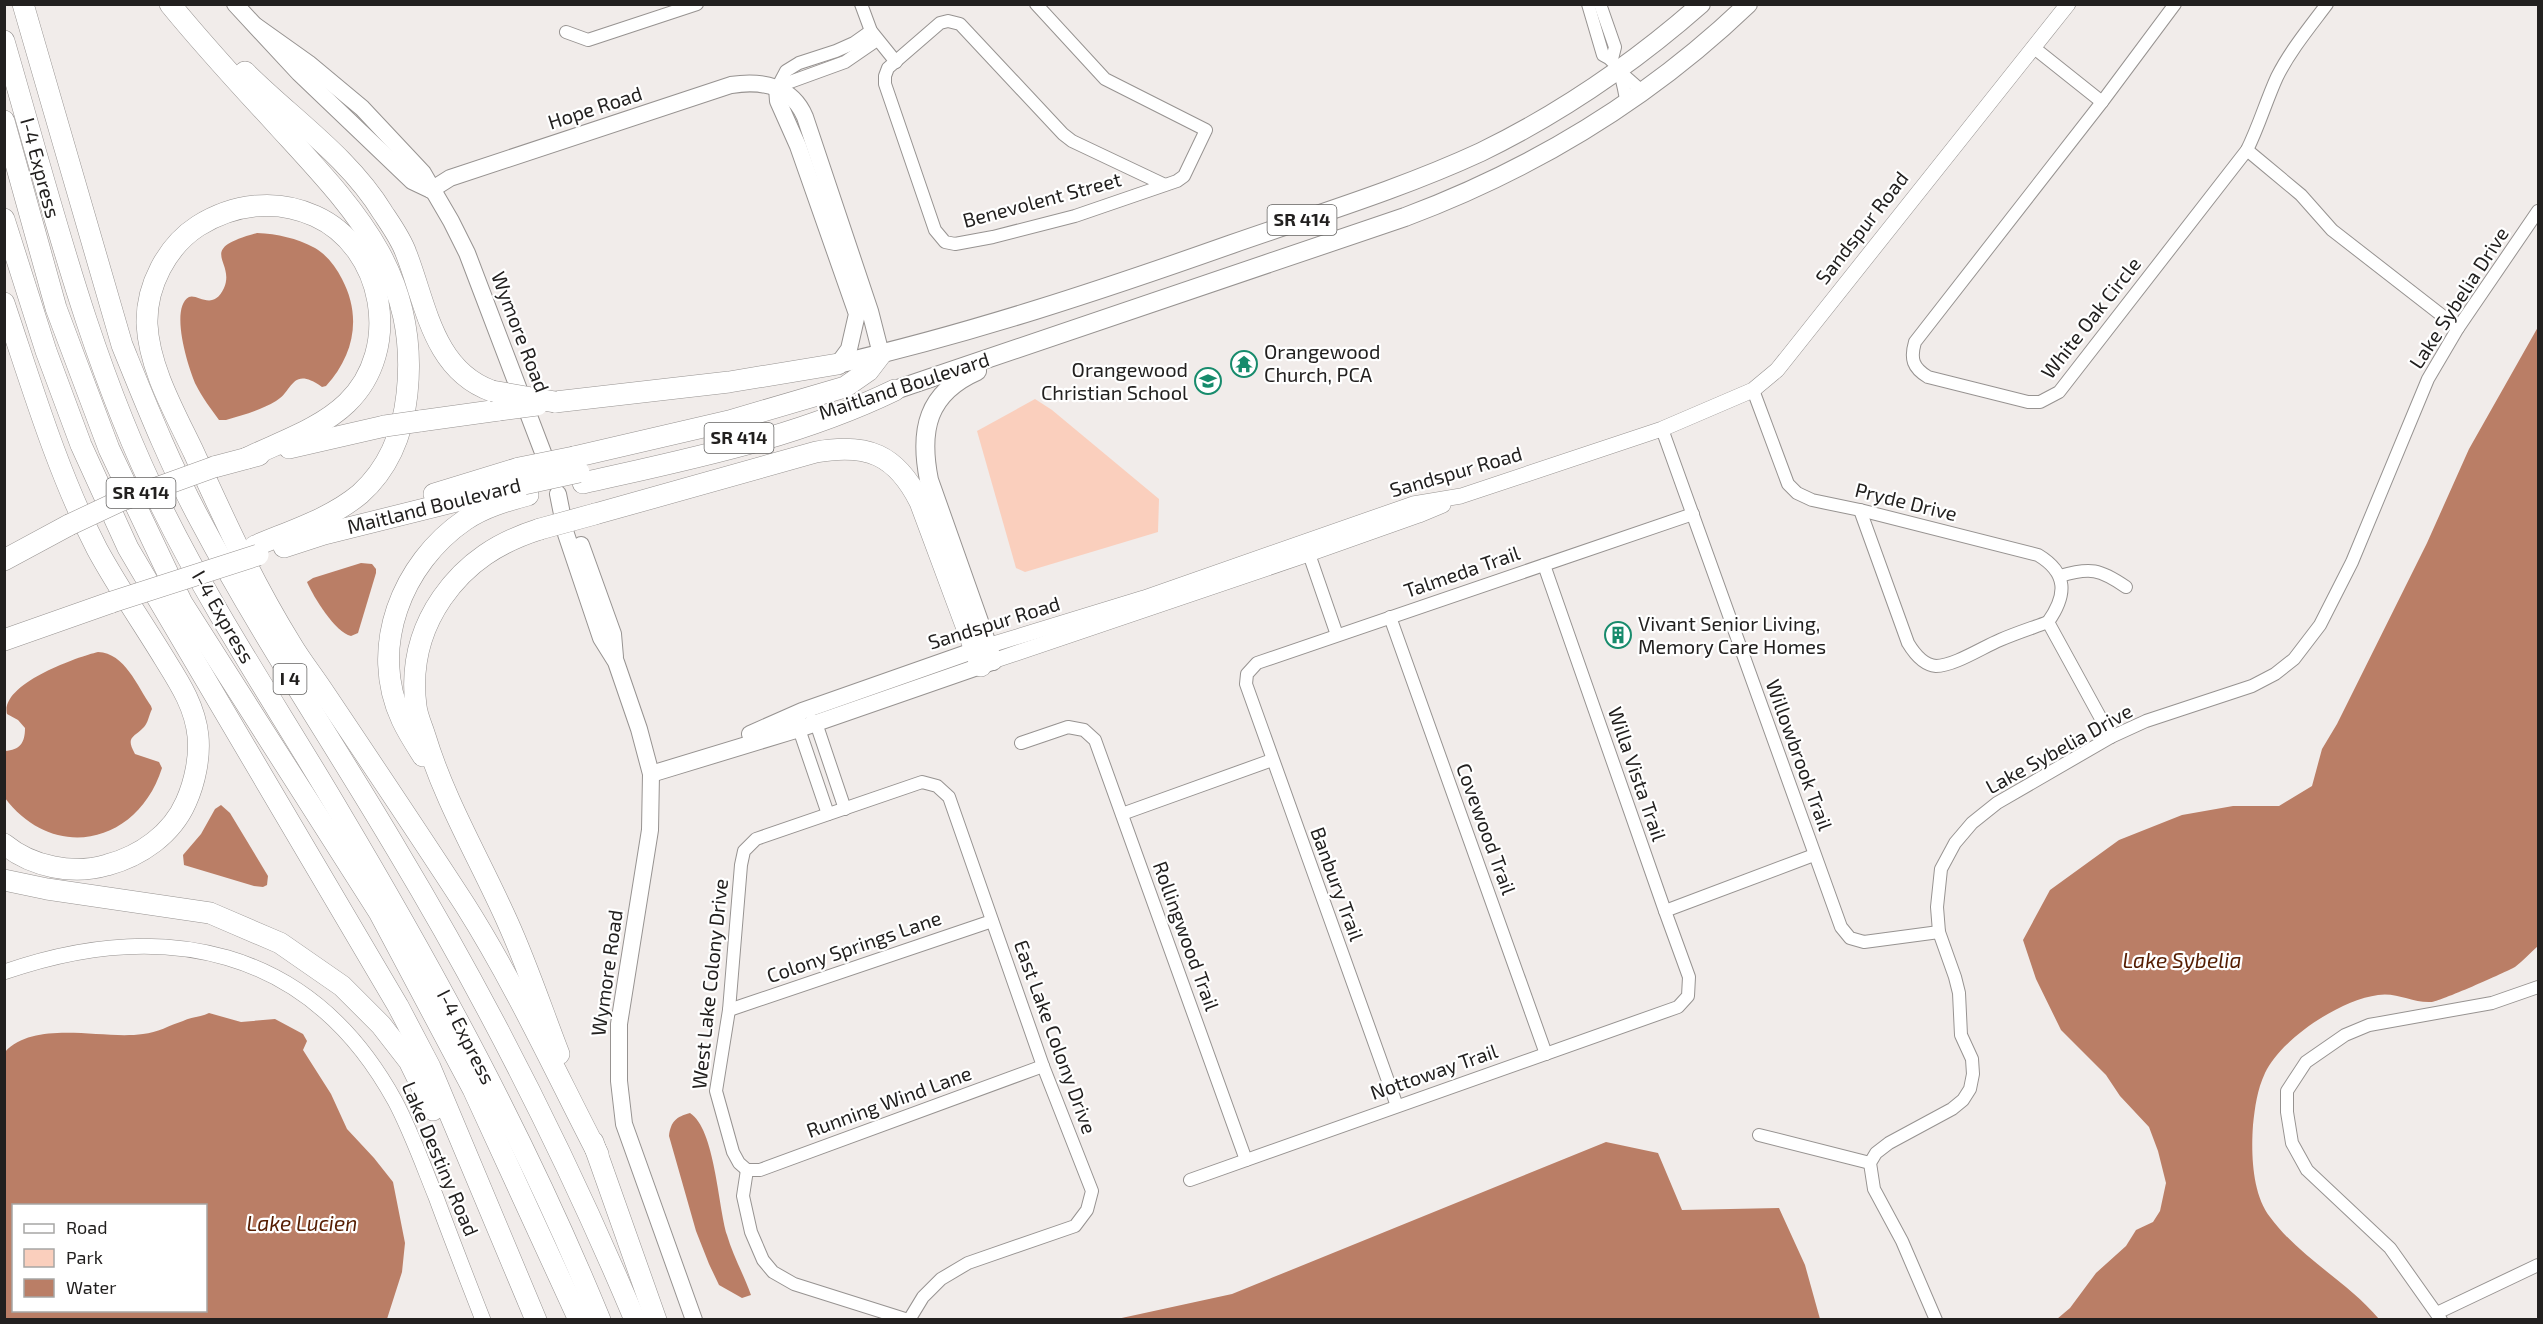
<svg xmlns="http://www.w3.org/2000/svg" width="2543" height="1324" font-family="'Exo 2',sans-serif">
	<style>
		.green { fill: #facfbd }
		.water { fill: #ba7e66; fill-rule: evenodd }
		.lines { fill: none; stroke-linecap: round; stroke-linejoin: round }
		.minor-casing { stroke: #979391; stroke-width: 14 }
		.tertiary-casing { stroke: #979391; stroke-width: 16 }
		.secondary-casing { stroke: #979391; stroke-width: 18 }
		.primary-casing { stroke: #979391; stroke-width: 20 }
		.motorway-casing { stroke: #979391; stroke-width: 22 }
		.minor { stroke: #fff; stroke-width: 12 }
		.tertiary { stroke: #fff; stroke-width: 15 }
		.secondary { stroke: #fff; stroke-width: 16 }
		.primary { stroke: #fff; stroke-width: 18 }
		.motorway { stroke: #fff; stroke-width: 21 }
		.motorway-bridge-casing { stroke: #979391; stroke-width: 22; stroke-linecap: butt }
		.motorway-bridge { stroke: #fff; stroke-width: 21 }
		.labels { text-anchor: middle; stroke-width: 4.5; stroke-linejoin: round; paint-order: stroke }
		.shield { fill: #fff; stroke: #646362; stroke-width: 1.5 }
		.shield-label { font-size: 18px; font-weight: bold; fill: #22201f }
		.street-label { font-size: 20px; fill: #22201f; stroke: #fff }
		.poi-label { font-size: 20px; fill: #22201f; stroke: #fff; text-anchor: start }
		.water-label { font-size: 21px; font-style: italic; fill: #551d02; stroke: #fff }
	</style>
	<rect width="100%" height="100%" fill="#f1ecea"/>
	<path class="green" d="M 1035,399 L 1052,410 L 1159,499 L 1158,532 L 1025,572 L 1016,568 L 977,431 Z"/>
	<g class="water">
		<path d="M 257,233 C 278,234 296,238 315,248 C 327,255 336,267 342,279 C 362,317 354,355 326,386 L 322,387 C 291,365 293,392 276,401 C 261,410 243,415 226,420 L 219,420 C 211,409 202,397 196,385 C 189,370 169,308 189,297 C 197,293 213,312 224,288 C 236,260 194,250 257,233 Z"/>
		<path d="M 2538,327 L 2538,946 C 2531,952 2523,961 2515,967 C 2506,972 2439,1002 2431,1002 C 2413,1003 2397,992 2378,995 C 2340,1000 2282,1038 2265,1073 C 2257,1090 2255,1107 2253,1125 C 2251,1153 2252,1194 2270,1217 C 2300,1258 2347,1281 2379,1319 L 2057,1319 L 2070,1308 L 2096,1273 L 2126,1246 L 2136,1230 L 2153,1222 L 2160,1211 L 2166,1183 L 2158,1151 L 2149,1127 L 2120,1096 L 2106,1075 L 2061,1030 L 2036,979 L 2023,940 L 2050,890 L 2119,840 L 2182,815 L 2233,806 L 2279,806 L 2312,786 L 2322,749 L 2337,724 L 2427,543 L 2469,449 Z"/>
		<path d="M 361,563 L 372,564 L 376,569 L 376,573 L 358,633 L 351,636 C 335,632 314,598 307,582 L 313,578 Z"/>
		<path d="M 98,652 C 125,653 137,686 151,706 L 152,709 C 149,715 148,723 144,727 C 134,738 125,736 135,754 L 159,762 L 162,768 C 138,844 54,863 5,798 L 5,751 C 20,750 25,743 25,728 L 18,720 L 7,714 C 0,684 77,657 98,652 Z"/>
		<path d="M 221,805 L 230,813 L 268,876 L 267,885 L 263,887 L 254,886 L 184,865 L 183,855 L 201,834 L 215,809 Z"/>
		<path d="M 209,1013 L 241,1022 L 275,1019 L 303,1034 L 307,1041 L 303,1050 L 331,1094 L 347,1129 L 374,1158 L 393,1182 L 405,1243 L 402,1272 L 387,1319 L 5,1319 L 5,1052 C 36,1019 102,1040 143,1034 C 157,1033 170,1025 183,1021 C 191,1017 201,1017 209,1013 ZM 14,1206 L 206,1206 L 206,1310 L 14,1310 Z"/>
		<path d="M 690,1113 C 715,1129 718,1206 727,1235 C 733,1256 744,1275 751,1295 L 742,1298 L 719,1285 L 709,1264 L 696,1231 L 669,1136 C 671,1121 676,1117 690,1113 Z"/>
		<path d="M 1606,1142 L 1658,1153 L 1682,1210 L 1779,1208 L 1805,1265 L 1820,1319 L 1117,1319 L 1232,1294 Z"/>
	</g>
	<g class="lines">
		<defs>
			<g id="minor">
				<path d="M 861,4 L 871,31 L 896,62"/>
				<path d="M 1036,4 L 1105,79 L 1206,130 L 1184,176 L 1177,181 L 1075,216 L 993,237 L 955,244 L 945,242 L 935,230 L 885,84 L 885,76 L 888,68 L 940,23 L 948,21 L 960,24 L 1063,134 L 1072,141 L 1165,185"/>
				<path d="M 1588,4 L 1603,55 C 1622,63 1623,86 1627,104"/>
				<path d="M 1600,4 L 1615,47 L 1612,59"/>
				<path d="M 2175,4 L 2102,102 L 1915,342 C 1910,359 1913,368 1928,377 L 2028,402 L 2040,402 L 2059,392 L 2247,150 C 2259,126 2266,101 2277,77 C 2290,51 2309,28 2327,4"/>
				<path d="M 566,32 L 588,40 L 697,4"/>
				<path d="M 2033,47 L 2102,102"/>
				<path d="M 1619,71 L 1644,93"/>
				<path d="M 779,86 L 845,62 L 877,40"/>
				<path d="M 777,88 L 786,71 L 799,63 L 836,51 L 854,43 L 871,31"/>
				<path d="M 2247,150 L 2301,195 L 2332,230 L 2458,328"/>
				<path d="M 1753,390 L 1788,484 L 1797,493 L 1812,500 L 1860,510 L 2038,555 C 2068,573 2067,595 2048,622"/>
				<path d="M 1662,429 L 1841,927 L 1850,938 L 1864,942 L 1939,932"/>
				<path d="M 1860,510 L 1908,643 C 1914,653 1923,665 1936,666 C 1954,666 1983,647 2000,640 C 2016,633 2032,628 2048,622"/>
				<path d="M 1309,554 L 1337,635"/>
				<path d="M 2060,576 C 2090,567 2100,569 2126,587"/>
				<path d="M 1390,617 L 1546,1054"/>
				<path d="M 2048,622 L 2111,737"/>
				<path d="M 812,720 L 816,723 L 845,809"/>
				<path d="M 800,721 L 799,729 L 828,814"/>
				<path d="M 1021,743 L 1068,727 L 1084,730 L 1095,740 L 1246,1160"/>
				<path d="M 1122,814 L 1272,760"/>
				<path d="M 1665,911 L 1814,855"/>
				<path d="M 729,1010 L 992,921"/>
				<path d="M 1397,1106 L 1246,684 L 1247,674 L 1257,663 L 1693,514"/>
				<path d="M 1759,1135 L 1870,1163"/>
				<path d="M 747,1170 L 739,1163 L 733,1152 L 716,1091 L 729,1010 L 741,865 L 744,851 L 756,839 L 922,782 L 937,786 L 949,797 L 1043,1066 L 1092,1191 L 1087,1210 L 1075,1226 L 968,1263 L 941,1279 L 923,1297 L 909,1320"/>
				<path d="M 747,1170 L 760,1170 L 1043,1066"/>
				<path d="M 747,1170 L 743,1196 L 751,1232 L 763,1260 L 773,1272 L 794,1284 L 908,1320"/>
				<path d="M 1190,1180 L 1678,1007 L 1688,996 L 1689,977 L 1665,911 L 1544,565"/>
				<path d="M 2437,1313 L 2538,1265"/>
				<path d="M 1936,1320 L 1902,1241 L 1874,1189 L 1870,1163 L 1876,1153 L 1889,1143 L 1952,1109 L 1963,1100 L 1970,1089 L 1973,1074 L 1972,1059 L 1961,1035 L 1959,993 L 1955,977 L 1939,932 L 1937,907 L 1941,869 L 1955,843 L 1972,823 L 1997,803 L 2111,737 L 2146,721 L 2252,686 L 2275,674 L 2294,659 L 2320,625 L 2352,562 L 2428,379 L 2458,328 L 2538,211"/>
				<path d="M 2441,1320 L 2390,1248 L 2307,1170 L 2292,1143 L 2287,1112 L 2287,1091 L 2306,1062 L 2345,1035 L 2369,1025 L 2492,1003 L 2538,987"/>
			</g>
			<g id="tertiary">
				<path d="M 987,646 L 1144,598 L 1413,504 L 1461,496 L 1662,429 L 1753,390 L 1777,370 L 2068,4"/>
				<path d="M 993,661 L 1309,554 L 1419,515 L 1443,505"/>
				<path d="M 4,972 C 163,917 310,946 395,1101 C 411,1131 423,1165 436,1197 C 451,1238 467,1279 483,1320"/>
			</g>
			<g id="secondary">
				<path d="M 235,4 L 299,73 L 412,181 L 431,190"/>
				<path d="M 256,26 L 308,63 L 362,108 L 423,173 L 451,221 L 467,253 L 550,471"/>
				<path d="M 777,88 L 778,101 L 798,146 L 857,314 L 849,349 L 838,364"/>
				<path d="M 431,190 L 450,178 L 731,85 C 762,80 792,86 805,117 L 870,311 L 881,354"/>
				<path d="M 558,494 L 566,534 L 601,638 L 616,662 L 639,729 L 651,774 L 650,830 L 619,1024 L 619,1081 L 624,1124 L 694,1320"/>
				<path d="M 581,545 L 613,634 L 615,657"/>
				<path d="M 750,734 L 802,711 L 984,647"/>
				<path d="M 651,774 L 799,729 L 992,662"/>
			</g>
			<g id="primary">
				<path d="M 838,364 C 972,333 1102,290 1232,244 C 1315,215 1401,189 1481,152 C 1561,113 1634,63 1701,4"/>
				<path d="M 977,371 C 927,393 919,430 929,480 L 993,661"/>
				<path d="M 895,390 L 1405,217 C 1533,169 1649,99 1748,4"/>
			</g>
			<g id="motorway">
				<path d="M 23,4 L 122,345 C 146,404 170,465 201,522 C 261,635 332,740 397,850 C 487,1000 567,1158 635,1320"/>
				<path d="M 170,4 C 205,47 242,87 279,127 C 353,208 420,274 407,394 C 403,432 389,468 360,494 C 330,519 290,531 255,546"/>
				<path d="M 4,41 C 50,198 88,358 161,506 C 213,612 280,711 340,813 C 437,976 528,1144 600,1320"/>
				<path d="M 245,72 C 291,118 349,157 383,213 C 391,225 401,239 406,253 C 426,304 433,370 492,391"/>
				<path d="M 4,121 L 56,308 L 109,449 L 182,603 L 379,912 L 473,1089 L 579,1320"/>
				<path d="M 4,219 L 46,351 L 81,445 L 128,548 L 398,1006 L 430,1067 L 536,1320"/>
				<path d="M 4,303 C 32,386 57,471 97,549 C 117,586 142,622 164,658 C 179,682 195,706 198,736 C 200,757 195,782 186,802 C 172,834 141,856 107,865 C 73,875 32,867 4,844"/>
				<path d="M 555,402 L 729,382 L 838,364"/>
				<path d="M 420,421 L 499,410"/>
				<path d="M 289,448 L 385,426"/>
				<path d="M 574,457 L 729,421 L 845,387 L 868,371 L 881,354"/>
				<path d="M 247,458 C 280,442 320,429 347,403 C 403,349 384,247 315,216 C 276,198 233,204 198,226 C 167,246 146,286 147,324 C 149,368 175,413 194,453 C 223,517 253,583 291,644 C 301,661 314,677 325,694 C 372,764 419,834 465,905 C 515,984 555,1071 598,1154"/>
				<path d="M 214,467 L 259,455"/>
				<path d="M 583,483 C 689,459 796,438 895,390"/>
				<path d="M 434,494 L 519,468"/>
				<path d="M 595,514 L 816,452 C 867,443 896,454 920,502 L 981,666"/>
				<path d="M 540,529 C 499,542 467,562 442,598 C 420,630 411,667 416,706 C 417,716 422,726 425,736 C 445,802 480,860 508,923 C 527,965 542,1010 559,1054"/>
				<path d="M 284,547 L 324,534 L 509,488"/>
				<path d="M 4,560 L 69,525"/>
				<path d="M 4,640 L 112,602"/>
				<path d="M 423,756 C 416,745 408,733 402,720 C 368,648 402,563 465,520 C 484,507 506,501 528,495"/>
				<path d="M 4,880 L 47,889 L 210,913 L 280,943 L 342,986 L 381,1025 L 409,1061 L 433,1110"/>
				<path d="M 593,1142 L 656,1320"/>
			</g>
		</defs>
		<use href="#minor" class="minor-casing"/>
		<use href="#tertiary" class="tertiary-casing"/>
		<use href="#secondary" class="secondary-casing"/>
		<use href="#primary" class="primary-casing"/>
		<use href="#motorway" class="motorway-casing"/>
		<use href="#minor" class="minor"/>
		<use href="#tertiary" class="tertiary"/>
		<use href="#secondary" class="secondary"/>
		<use href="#primary" class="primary"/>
		<use href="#motorway" class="motorway"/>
		<defs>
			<g id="motorway-bridge">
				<path d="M 492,391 L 555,402"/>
				<path d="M 499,410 L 537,405"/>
				<path d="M 385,426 L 420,421"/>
				<path d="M 519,468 L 574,457"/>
				<path d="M 524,484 L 579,472"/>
				<path d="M 69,525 L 120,501 L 214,467"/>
				<path d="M 540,529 L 595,514"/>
				<path d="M 112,602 L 258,555"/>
			</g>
		</defs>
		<use href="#motorway-bridge" class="motorway-bridge-casing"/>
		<use href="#motorway-bridge" class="motorway-bridge"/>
	</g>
	<defs>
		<symbol id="temple-ring" viewBox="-11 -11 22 22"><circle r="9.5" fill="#fff" stroke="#178b6c" stroke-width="1.5"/><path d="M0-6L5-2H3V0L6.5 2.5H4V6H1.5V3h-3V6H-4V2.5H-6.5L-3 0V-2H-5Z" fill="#178b6c"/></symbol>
		<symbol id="school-ring" viewBox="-11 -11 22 22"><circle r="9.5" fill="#fff" stroke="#178b6c" stroke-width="1.5"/><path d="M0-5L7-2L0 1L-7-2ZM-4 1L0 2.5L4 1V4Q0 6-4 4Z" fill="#178b6c"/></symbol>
		<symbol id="building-ring" viewBox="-11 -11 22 22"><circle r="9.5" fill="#fff" stroke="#178b6c" stroke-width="1.5"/><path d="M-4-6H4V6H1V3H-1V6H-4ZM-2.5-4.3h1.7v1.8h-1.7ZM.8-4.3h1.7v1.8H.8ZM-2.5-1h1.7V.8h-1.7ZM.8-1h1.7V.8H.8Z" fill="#178b6c"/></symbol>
	</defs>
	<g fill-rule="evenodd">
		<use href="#temple-ring" x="1229" y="349" width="30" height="30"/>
		<use href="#school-ring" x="1193" y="366" width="30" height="30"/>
		<use href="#building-ring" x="1603" y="620" width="30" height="30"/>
	</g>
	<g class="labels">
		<g class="shield">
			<rect x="1267.5" y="205" width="69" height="30" rx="4.5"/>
			<rect x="704.5" y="423" width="69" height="30" rx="4.5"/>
			<rect x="106.5" y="478" width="69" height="30" rx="4.5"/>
			<rect x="273.5" y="664" width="33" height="30" rx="4.5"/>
		</g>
		<g class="shield-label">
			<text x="1302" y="226">SR 414</text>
			<text x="739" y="444">SR 414</text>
			<text x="141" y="499">SR 414</text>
			<text x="290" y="685">I 4</text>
		</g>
		<g class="street-label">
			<text transform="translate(595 108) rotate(-18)" y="7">Hope Road</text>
			<text transform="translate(40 168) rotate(75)" y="7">I-4 Express</text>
			<text transform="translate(1042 200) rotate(-15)" y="7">Benevolent Street</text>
			<text transform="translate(1862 228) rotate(-52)" y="7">Sandspur Road</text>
			<text transform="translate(2459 298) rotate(-57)" y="7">Lake Sybelia Drive</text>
			<text transform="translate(2091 318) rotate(-52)" y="7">White Oak Circle</text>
			<text transform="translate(520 332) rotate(69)" y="7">Wymore Road</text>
			<text transform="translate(904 386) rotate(-18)" y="7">Maitland Boulevard</text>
			<text transform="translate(1456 472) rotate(-16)" y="7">Sandspur Road</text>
			<text transform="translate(1906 502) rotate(14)" y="7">Pryde Drive</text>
			<text transform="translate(434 506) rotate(-14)" y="7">Maitland Boulevard</text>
			<text transform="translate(1462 572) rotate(-19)" y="7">Talmeda Trail</text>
			<text transform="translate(223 617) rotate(60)" y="7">I-4 Express</text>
			<text transform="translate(994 623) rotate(-17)" y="7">Sandspur Road</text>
			<text transform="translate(2059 749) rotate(-29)" y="7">Lake Sybelia Drive</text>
			<text transform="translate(1799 755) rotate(70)" y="7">Willowbrook Trail</text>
			<text transform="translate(1637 774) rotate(71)" y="7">Willa Vista Trail</text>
			<text transform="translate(1486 829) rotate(70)" y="7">Covewood Trail</text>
			<text transform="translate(1337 884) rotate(70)" y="7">Banbury Trail</text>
			<text transform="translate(1186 936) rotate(70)" y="7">Rollingwood Trail</text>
			<text transform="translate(854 947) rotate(-19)" y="7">Colony Springs Lane</text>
			<text transform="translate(607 973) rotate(-82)" y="7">Wymore Road</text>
			<text transform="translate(710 984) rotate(-84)" y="7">West Lake Colony Drive</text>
			<text transform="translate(466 1037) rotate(63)" y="7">I-4 Express</text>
			<text transform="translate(1055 1037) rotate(70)" y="7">East Lake Colony Drive</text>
			<text transform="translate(1434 1072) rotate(-19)" y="7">Nottoway Trail</text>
			<text transform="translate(889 1102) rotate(-20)" y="7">Running Wind Lane</text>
			<text transform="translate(440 1159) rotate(67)" y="7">Lake Destiny Road</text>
		</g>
		<g class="poi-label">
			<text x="1264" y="359">Orangewood<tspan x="1264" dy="23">Church, PCA</tspan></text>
			<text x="1188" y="377" text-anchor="end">Orangewood<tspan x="1188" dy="23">Christian School</tspan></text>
			<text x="1638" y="631">Vivant Senior Living,<tspan x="1638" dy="23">Memory Care Homes</tspan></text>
		</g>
		<g class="water-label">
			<text x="2182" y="968">Lake Sybelia</text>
			<text x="302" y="1231">Lake Lucien</text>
		</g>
	</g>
	<rect width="2543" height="1324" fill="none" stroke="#22201f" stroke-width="12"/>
	<rect x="12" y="1204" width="195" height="108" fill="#ffffff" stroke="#a7a6a5" stroke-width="1.5"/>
	<rect x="24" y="1224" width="30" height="9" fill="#ffffff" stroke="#a7a6a5" stroke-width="1.5"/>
	<text x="66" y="1234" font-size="18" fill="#22201f">Road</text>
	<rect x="24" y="1249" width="30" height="18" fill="#facfbd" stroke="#a7a6a5" stroke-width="1.5"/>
	<text x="66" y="1264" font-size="18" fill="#22201f">Park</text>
	<rect x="24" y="1279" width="30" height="18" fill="#ba7e66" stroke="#a7a6a5" stroke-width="1.5"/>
	<text x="66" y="1294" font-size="18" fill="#22201f">Water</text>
</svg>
